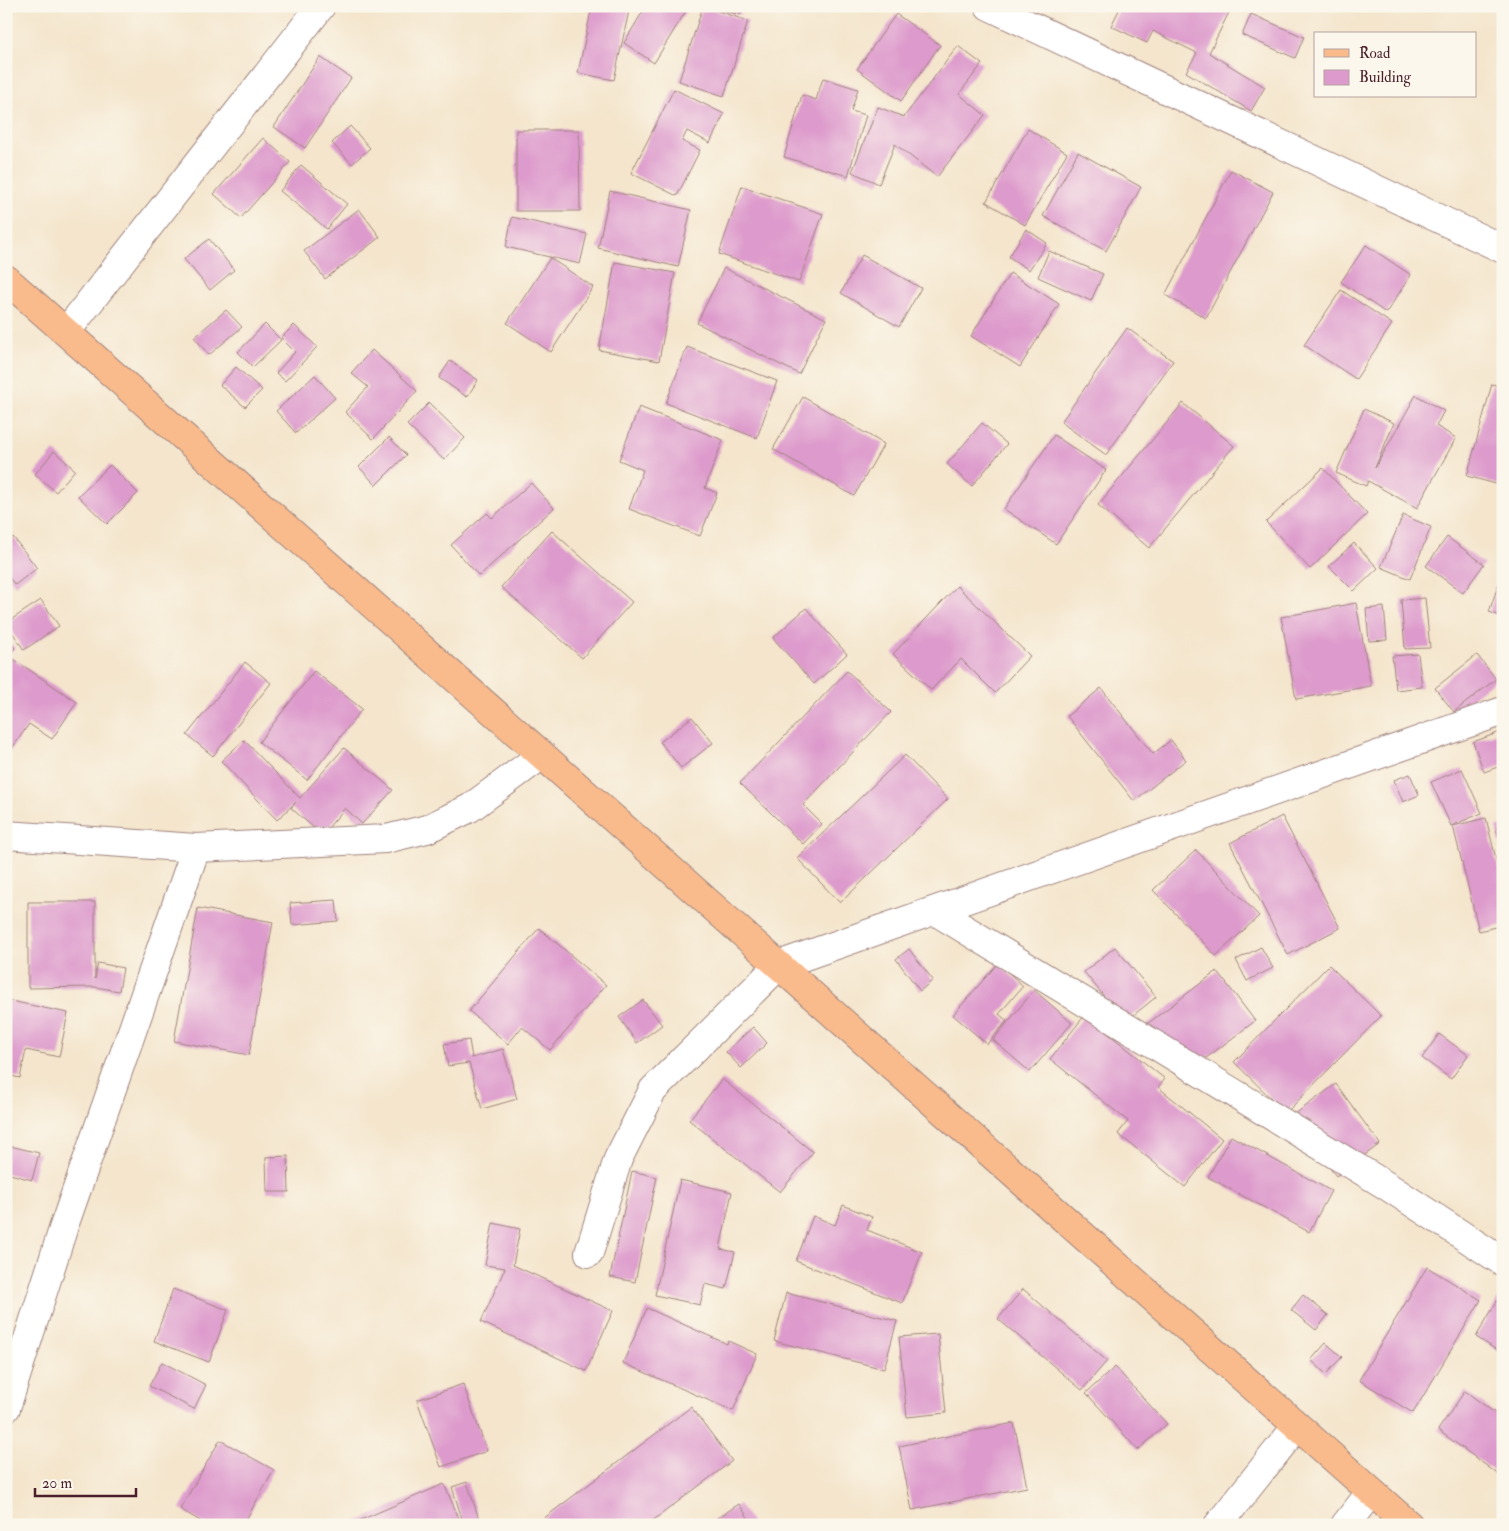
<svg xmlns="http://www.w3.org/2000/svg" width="1509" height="1531" font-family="'IM FELL Double Pica',serif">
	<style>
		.building { fill: #dd9acc }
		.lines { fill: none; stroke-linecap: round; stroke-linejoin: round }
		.minor-casing { stroke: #9f827c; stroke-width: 30 }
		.major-casing { stroke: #9f827c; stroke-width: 30 }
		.minor { stroke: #fff; stroke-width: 28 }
		.major { stroke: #fabb8c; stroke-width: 28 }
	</style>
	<rect width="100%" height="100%" fill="#fbf7ec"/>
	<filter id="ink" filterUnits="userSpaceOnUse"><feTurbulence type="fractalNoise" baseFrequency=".02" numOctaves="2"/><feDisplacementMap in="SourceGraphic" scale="10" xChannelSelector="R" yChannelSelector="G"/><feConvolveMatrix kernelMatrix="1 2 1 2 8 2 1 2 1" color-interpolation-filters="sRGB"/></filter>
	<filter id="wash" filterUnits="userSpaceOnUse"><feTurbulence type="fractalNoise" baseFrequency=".0096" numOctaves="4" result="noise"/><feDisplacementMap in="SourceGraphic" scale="20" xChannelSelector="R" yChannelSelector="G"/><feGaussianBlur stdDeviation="1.12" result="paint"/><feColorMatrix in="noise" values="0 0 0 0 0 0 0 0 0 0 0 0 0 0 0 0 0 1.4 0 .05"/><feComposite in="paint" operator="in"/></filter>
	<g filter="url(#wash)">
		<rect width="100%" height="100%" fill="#f4e5cc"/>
		<g id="blocks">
			<g class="building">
				<path d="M 592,6 L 630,6 L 614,80 L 578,73 Z"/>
				<path d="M 646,6 L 689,6 L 654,63 L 624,43 Z"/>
				<path d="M 703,6 L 748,21 L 724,96 L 679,81 Z"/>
				<path d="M 707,6 L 742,6 L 740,15 Z"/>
				<path d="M 1121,6 L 1232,6 L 1209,53 L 1265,87 L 1251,111 L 1186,72 L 1197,53 L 1153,31 L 1147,43 L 1111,26 Z"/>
				<path d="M 896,14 L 940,45 L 901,101 L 857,69 Z"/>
				<path d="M 1251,14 L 1304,37 L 1295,58 L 1242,35 Z"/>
				<path d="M 958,46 L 982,64 L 959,94 L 985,115 L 937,177 L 895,144 L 879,184 L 852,172 L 878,107 L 904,117 Z"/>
				<path d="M 320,57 L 351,78 L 305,148 L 274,127 Z"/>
				<path d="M 823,78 L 858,89 L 851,111 L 866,115 L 848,176 L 784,157 L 802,95 L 816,100 Z"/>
				<path d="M 674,89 L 724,114 L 710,143 L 687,131 L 682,141 L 700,150 L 677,196 L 631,173 Z"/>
				<path d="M 350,126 L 370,148 L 352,164 L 332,143 Z"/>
				<path d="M 1028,129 L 1067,153 L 1025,225 L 986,202 Z"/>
				<path d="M 516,130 L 579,130 L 580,211 L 516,211 Z"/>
				<path d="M 263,138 L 290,162 L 241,218 L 214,194 Z"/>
				<path d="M 1078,152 L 1141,187 L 1106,251 L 1043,216 Z"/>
				<path d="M 301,165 L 347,204 L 327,229 L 280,191 Z"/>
				<path d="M 1231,170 L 1273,192 L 1206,318 L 1165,295 Z"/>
				<path d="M 742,186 L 823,214 L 799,282 L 719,254 Z"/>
				<path d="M 610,191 L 691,210 L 678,267 L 598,248 Z"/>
				<path d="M 359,209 L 380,237 L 325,279 L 304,251 Z"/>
				<path d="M 512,217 L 587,234 L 580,264 L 506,247 Z"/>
				<path d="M 1026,229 L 1047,243 L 1029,270 L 1009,257 Z"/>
				<path d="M 209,239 L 234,270 L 210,290 L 184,259 Z"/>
				<path d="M 1366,245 L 1411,275 L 1386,313 L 1341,282 Z"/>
				<path d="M 1049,251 L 1103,274 L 1091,301 L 1038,277 Z"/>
				<path d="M 862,255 L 921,288 L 899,327 L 841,293 Z"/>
				<path d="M 550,258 L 593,287 L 551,352 L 507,323 Z"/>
				<path d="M 615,262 L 675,273 L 659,361 L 599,350 Z"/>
				<path d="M 724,268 L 826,319 L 799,374 L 697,323 Z"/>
				<path d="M 1010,273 L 1059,304 L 1020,367 L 971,336 Z"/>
				<path d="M 1341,290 L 1392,324 L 1356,379 L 1304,345 Z"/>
				<path d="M 226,310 L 242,327 L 209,355 L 194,337 Z"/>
				<path d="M 265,324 L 281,340 L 253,367 L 238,352 Z"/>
				<path d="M 294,325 L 317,347 L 285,381 L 276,373 L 295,352 L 281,338 Z"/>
				<path d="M 1127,328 L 1173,361 L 1106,455 L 1061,422 Z"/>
				<path d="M 687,347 L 777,381 L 757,438 L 666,403 Z"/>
				<path d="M 372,350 L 417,391 L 373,439 L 345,412 L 368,387 L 351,373 Z"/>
				<path d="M 450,361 L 478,380 L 467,397 L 439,378 Z"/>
				<path d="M 236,367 L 262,390 L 245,407 L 220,385 Z"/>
				<path d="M 315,375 L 335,398 L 296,433 L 276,411 Z"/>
				<path d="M 1492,384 L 1503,387 L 1503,486 L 1467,476 Z"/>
				<path d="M 1416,395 L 1444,411 L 1436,426 L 1456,438 L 1417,508 L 1368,481 L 1366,486 L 1336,473 L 1364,409 L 1394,423 L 1375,468 Z"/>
				<path d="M 803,397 L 884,444 L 854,496 L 773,449 Z"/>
				<path d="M 429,403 L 465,438 L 444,460 L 407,425 Z"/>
				<path d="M 1183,403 L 1234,446 L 1149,548 L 1098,505 Z"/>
				<path d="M 639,407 L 723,440 L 705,488 L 717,493 L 700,536 L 629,509 L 643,470 L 619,460 Z"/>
				<path d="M 982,423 L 1007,444 L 972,486 L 947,464 Z"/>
				<path d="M 1054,435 L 1106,470 L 1056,544 L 1004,509 Z"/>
				<path d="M 389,437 L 406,455 L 376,485 L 359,467 Z"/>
				<path d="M 54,451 L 75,470 L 56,492 L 35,474 Z"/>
				<path d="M 110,465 L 138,493 L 107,524 L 78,496 Z"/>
				<path d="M 1323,468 L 1367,514 L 1310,569 L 1266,522 Z"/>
				<path d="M 531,483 L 554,508 L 479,576 L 451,545 L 487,513 L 492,518 Z"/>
				<path d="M 1403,515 L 1431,527 L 1410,579 L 1381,567 Z"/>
				<path d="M 552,531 L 632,602 L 582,658 L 501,587 Z"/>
				<path d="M 13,537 L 37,568 L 15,585 L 6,574 L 6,542 Z"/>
				<path d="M 1447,537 L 1484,564 L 1463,593 L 1426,566 Z"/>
				<path d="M 1354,543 L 1378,568 L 1354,591 L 1329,566 Z"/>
				<path d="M 1503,571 L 1503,617 L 1489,612 Z"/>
				<path d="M 957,586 L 1030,656 L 995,693 L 961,659 L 931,690 L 893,654 Z"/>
				<path d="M 1425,598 L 1430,648 L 1405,649 L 1401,600 Z"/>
				<path d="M 41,600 L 59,626 L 24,650 L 6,623 Z"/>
				<path d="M 1356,603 L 1371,686 L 1296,699 L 1281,617 Z"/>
				<path d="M 1384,607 L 1387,640 L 1369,641 L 1366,609 Z"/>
				<path d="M 806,608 L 847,654 L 814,684 L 773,638 Z"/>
				<path d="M 6,639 L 15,648 L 6,657 Z"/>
				<path d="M 1418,654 L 1422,687 L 1396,690 L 1392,656 Z"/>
				<path d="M 1477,655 L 1496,679 L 1454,712 L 1435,688 Z"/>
				<path d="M 9,656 L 77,702 L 52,739 L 29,724 L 6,757 L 6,660 Z"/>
				<path d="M 245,662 L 271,683 L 213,756 L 187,735 Z"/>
				<path d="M 314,671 L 362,709 L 307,780 L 259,742 Z"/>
				<path d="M 847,671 L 891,712 L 803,805 L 822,824 L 803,844 L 740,783 Z"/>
				<path d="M 1101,688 L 1153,754 L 1171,740 L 1186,760 L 1134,801 L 1067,716 Z"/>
				<path d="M 692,717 L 713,743 L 681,768 L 660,742 Z"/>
				<path d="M 1503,731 L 1503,765 L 1484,772 L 1473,742 Z"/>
				<path d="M 244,740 L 300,798 L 344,748 L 393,790 L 362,824 L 345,808 L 322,835 L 291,808 L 296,802 L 277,820 L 221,761 Z"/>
				<path d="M 905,755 L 948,799 L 840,903 L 797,858 Z"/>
				<path d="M 1462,769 L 1482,813 L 1451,826 L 1431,782 Z"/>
				<path d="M 1410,774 L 1419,795 L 1403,802 L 1394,780 Z"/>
				<path d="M 1282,816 L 1340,928 L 1288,955 L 1230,843 Z"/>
				<path d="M 1486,818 L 1503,888 L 1503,925 L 1479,931 L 1453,826 Z"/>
				<path d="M 1503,826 L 1503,848 L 1502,848 L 1496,828 Z"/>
				<path d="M 1196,850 L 1259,916 L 1216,956 L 1153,890 Z"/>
				<path d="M 336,900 L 338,921 L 292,925 L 290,903 Z"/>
				<path d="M 28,902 L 95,902 L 95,979 L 98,963 L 123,968 L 119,991 L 95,987 L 28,988 Z"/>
				<path d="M 198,908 L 273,922 L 249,1055 L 174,1041 Z"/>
				<path d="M 539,928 L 606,985 L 550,1050 L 522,1027 L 508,1044 L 469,1011 Z"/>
				<path d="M 1115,947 L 1156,997 L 1125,1022 L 1084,972 Z"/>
				<path d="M 1261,947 L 1273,968 L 1247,981 L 1236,960 Z"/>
				<path d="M 909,949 L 933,980 L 920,991 L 896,959 Z"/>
				<path d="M 998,963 L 1023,986 L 999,1014 L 1007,1021 L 987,1044 L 953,1015 Z"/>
				<path d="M 1329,965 L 1381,1016 L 1286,1113 L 1234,1062 Z"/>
				<path d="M 1217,971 L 1255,1021 L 1185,1074 L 1147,1024 Z"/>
				<path d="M 1034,990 L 1072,1023 L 1030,1072 L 993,1040 Z"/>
				<path d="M 6,1000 L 68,1013 L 59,1057 L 26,1050 L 20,1078 L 6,1075 Z"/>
				<path d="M 643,1000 L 662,1025 L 637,1043 L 619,1017 Z"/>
				<path d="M 1085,1015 L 1165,1079 L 1158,1087 L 1222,1139 L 1185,1187 L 1118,1134 L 1128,1121 L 1050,1059 Z"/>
				<path d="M 753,1027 L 767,1043 L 741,1068 L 726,1052 Z"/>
				<path d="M 1439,1034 L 1468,1055 L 1451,1079 L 1422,1058 Z"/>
				<path d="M 469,1040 L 472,1058 L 503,1049 L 517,1099 L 482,1109 L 469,1063 L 448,1066 L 444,1044 Z"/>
				<path d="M 722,1079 L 813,1152 L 780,1192 L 689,1120 Z"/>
				<path d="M 1336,1084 L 1380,1144 L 1336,1176 L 1291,1117 Z"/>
				<path d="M 1231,1136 L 1331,1191 L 1309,1232 L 1208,1177 Z"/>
				<path d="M 6,1145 L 39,1153 L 32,1180 L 6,1173 Z"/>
				<path d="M 288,1156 L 289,1192 L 267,1192 L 266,1157 Z"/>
				<path d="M 632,1171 L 657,1177 L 635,1282 L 610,1277 Z"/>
				<path d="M 680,1180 L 732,1192 L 720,1249 L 735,1252 L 726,1289 L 705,1284 L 700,1305 L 655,1295 Z"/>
				<path d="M 843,1205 L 872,1217 L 867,1230 L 922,1252 L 902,1303 L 796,1261 L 813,1216 L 835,1225 Z"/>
				<path d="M 493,1223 L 520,1229 L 513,1265 L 613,1311 L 586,1371 L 481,1322 L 505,1268 L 485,1265 Z"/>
				<path d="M 1427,1267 L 1481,1300 L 1413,1413 L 1359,1380 Z"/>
				<path d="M 173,1289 L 228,1310 L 209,1362 L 154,1341 Z"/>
				<path d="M 1023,1289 L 1107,1361 L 1082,1390 L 998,1319 Z"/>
				<path d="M 786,1293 L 897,1321 L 884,1369 L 774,1341 Z"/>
				<path d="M 1303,1295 L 1328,1315 L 1316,1330 L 1291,1310 Z"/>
				<path d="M 1500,1296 L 1503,1297 L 1503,1354 L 1476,1337 Z"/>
				<path d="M 647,1308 L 727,1344 L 728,1341 L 757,1354 L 733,1411 L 623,1363 Z"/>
				<path d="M 938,1334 L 946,1413 L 907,1417 L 899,1337 Z"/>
				<path d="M 1326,1343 L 1342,1357 L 1326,1374 L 1311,1360 Z"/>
				<path d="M 162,1362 L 206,1385 L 194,1409 L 149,1386 Z"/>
				<path d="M 1115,1367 L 1167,1424 L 1138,1450 L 1086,1393 Z"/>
				<path d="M 463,1384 L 487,1451 L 441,1467 L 417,1400 Z"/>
				<path d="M 1465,1391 L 1503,1419 L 1503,1478 L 1438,1430 Z"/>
				<path d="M 691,1407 L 732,1461 L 647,1525 L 535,1525 Z"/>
				<path d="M 1014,1423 L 1027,1487 L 912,1510 L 899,1446 Z"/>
				<path d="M 220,1440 L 274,1470 L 243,1525 L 207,1525 L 180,1509 Z"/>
				<path d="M 467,1482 L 481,1525 L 464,1525 L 452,1487 Z"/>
				<path d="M 444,1484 L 462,1525 L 349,1525 Z"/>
				<path d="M 739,1504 L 753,1525 L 707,1525 Z"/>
			</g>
		</g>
	</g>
	<g filter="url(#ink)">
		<use href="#blocks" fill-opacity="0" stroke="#9f827c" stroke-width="1"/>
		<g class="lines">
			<defs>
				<g id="minor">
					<path d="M 989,6 L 1503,249"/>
					<path d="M 66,332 L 321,6"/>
					<path d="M 6,835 L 196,848 L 386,839 L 427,829 L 470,808 L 542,755"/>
					<path d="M 935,911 L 1387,1186 L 1503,1262"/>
					<path d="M 589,1253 L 618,1159 L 653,1090 L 779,965 L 1503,711"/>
					<path d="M 6,1408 L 63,1229 L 196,848"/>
					<path d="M 1218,1525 L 1297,1426"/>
					<path d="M 1345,1525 L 1371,1492"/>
				</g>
				<path id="major" d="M 6,279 L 1409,1525"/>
			</defs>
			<use href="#minor" class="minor-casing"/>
			<use href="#major" class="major-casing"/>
			<use href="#minor" class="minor"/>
			<use href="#major" class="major"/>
		</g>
	</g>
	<rect width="1509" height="1531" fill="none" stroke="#fbf7ec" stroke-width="25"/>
	<rect x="1314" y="32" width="162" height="65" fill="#fbf7ec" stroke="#b4a19f"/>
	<rect x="1324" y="49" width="25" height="8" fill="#fabb8c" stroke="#b4a19f"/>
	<text x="1359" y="58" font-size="15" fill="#4a1f2b">Road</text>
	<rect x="1324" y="70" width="25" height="15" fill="#dd9acc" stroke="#b4a19f"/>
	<text x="1359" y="82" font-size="15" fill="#4a1f2b">Building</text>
	<path d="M35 1488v8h101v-8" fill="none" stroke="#4a1f2b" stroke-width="2.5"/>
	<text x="42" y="1488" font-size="15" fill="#4a1f2b" stroke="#fbf7ec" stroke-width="4" paint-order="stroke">20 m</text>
</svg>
